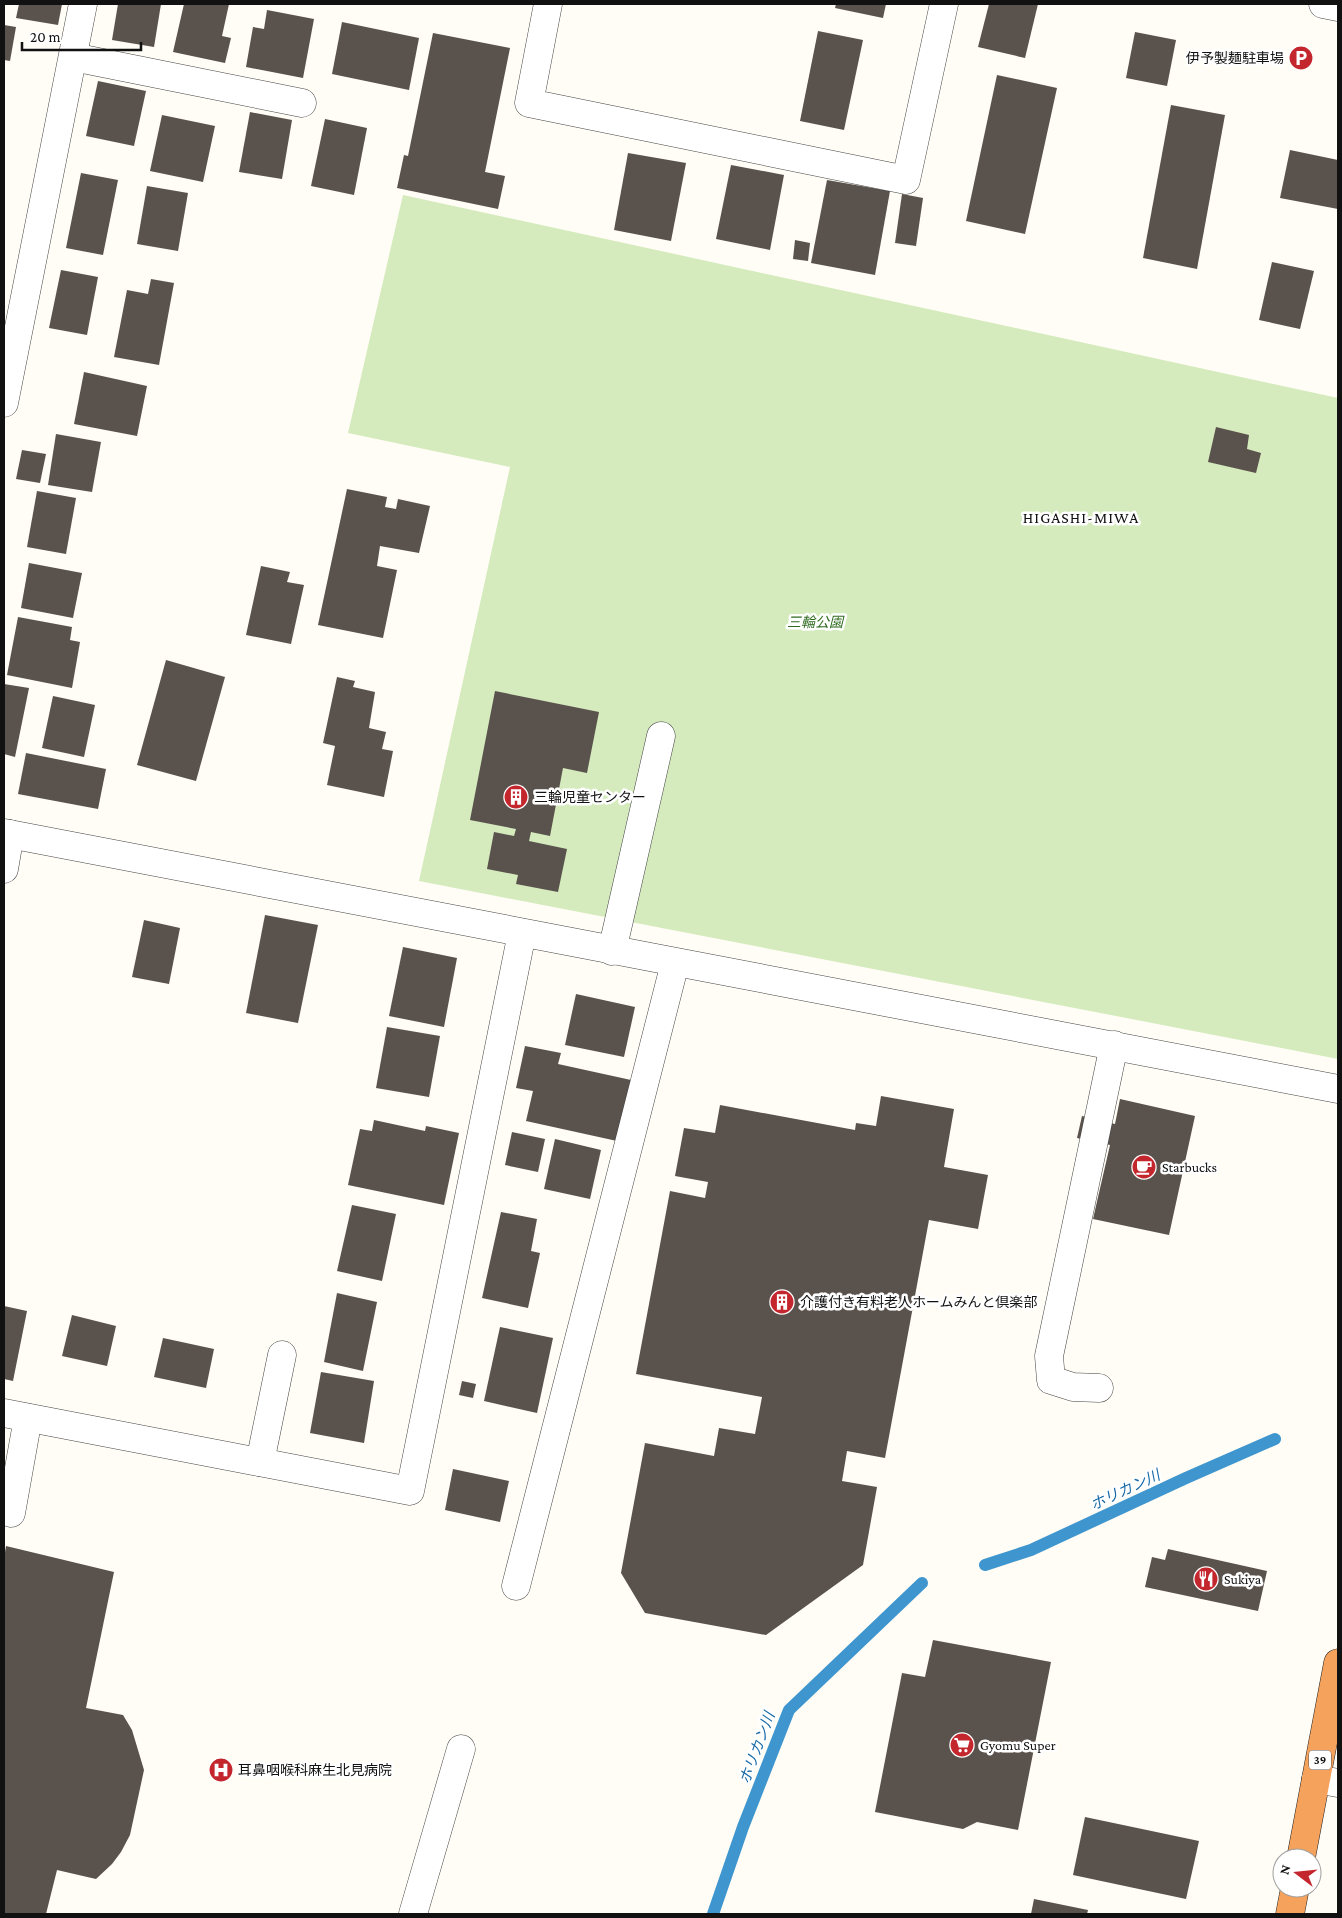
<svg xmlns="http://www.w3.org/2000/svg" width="1342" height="1918" font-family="'Crimson Pro','Noto Sans JP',serif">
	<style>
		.green { fill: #d5ebbd }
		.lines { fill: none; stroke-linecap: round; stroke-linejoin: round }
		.stream { stroke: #3f96cf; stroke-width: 12 }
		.building { fill: #5a524d }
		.minor-casing { stroke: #444; stroke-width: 29 }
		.highway-casing { stroke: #222; stroke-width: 29 }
		.minor { stroke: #fff; stroke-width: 28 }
		.highway { stroke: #f5a25d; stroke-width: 28 }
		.labels { text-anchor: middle; stroke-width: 5; stroke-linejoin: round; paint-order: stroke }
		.shield { fill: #fff; stroke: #585858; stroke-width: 1 }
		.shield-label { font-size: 12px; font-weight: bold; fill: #111 }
		.poi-label { font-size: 14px; fill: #111; stroke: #fff; text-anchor: start }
		.park-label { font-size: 14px; font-style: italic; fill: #2f6b1f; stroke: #fff }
		.water-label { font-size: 15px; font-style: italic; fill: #1768a6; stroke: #fff }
		.quarter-label { font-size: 16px; letter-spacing: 1px; fill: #111; stroke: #fff }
	</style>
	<rect width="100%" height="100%" fill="#fffdf5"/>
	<path class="green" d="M 403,195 L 1338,398 L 1338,1059 L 419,881 L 510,467 L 348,433 Z"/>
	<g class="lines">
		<g class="stream">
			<path d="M 985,1565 L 1031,1550 L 1186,1478 L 1275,1439"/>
			<path d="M 713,1914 L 743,1827 L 789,1710 L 922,1583"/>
		</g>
	</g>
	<g class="building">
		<path d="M 19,4 L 62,4 L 58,25 L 16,18 Z"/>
		<path d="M 118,4 L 161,4 L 154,47 L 112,40 Z"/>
		<path d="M 184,4 L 229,4 L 222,36 L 231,38 L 225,63 L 173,52 Z"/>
		<path d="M 836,4 L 886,4 L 883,18 L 835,8 Z"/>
		<path d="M 989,4 L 1038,4 L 1025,58 L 978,47 Z"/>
		<path d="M 267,10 L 314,19 L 303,78 L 246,67 L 253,27 L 264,29 Z"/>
		<path d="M 342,22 L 419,38 L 409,90 L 332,74 Z"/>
		<path d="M 4,25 L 16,27 L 10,61 L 4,60 Z"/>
		<path d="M 818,31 L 863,40 L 844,130 L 800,121 Z"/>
		<path d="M 1135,32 L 1176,40 L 1167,86 L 1126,78 Z"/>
		<path d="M 433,33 L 510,48 L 485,172 L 505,176 L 498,209 L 397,188 L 404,155 L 408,156 Z"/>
		<path d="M 997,75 L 1057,88 L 1025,234 L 966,221 Z"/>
		<path d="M 98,81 L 146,91 L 134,146 L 86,136 Z"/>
		<path d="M 1171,105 L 1225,115 L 1197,269 L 1143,258 Z"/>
		<path d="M 250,112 L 292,120 L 282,179 L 239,172 Z"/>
		<path d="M 162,115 L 215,126 L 203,182 L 150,171 Z"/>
		<path d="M 325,119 L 367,128 L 354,195 L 311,186 Z"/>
		<path d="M 1290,150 L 1338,160 L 1338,209 L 1280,198 Z"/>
		<path d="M 628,153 L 686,163 L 671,241 L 614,230 Z"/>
		<path d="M 731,165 L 784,175 L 770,250 L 716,239 Z"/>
		<path d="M 81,173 L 118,180 L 103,255 L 66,248 Z"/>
		<path d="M 827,180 L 890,191 L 875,275 L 811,263 Z"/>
		<path d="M 147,186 L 188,193 L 178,251 L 137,244 Z"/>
		<path d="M 902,194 L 923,198 L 916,246 L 895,243 Z"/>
		<path d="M 795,240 L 810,243 L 808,261 L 793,259 Z"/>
		<path d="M 1272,262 L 1314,271 L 1300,329 L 1259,320 Z"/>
		<path d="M 61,270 L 98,277 L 87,335 L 49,328 Z"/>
		<path d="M 151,279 L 174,283 L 159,365 L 114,357 L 127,290 L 148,294 Z"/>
		<path d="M 84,372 L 147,386 L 137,436 L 74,424 Z"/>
		<path d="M 1216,427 L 1249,435 L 1247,449 L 1261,453 L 1256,473 L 1208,462 Z"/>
		<path d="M 56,434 L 101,442 L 92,492 L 48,485 Z"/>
		<path d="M 22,450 L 46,454 L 40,483 L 16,479 Z"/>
		<path d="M 347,489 L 387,497 L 385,507 L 396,509 L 398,499 L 430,506 L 419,553 L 380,546 L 377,566 L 397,570 L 383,638 L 318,625 Z"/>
		<path d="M 37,491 L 76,498 L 66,554 L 27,547 Z"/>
		<path d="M 29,563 L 82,573 L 73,618 L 21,608 Z"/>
		<path d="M 261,566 L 290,572 L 287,582 L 304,585 L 291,644 L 246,635 Z"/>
		<path d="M 18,617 L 72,627 L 70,640 L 80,642 L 72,688 L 7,675 Z"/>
		<path d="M 166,660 L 225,677 L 196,781 L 137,765 Z"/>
		<path d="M 337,677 L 355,681 L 353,687 L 375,692 L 369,728 L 386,732 L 382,749 L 393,751 L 384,797 L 327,785 L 335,746 L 323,743 Z"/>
		<path d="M 4,684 L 29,688 L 15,757 L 4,754 Z"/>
		<path d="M 495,691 L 599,712 L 587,773 L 563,768 L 550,836 L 531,832 L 529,841 L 567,849 L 558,892 L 516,884 L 518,875 L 487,869 L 494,832 L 514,836 L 516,829 L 470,820 Z"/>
		<path d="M 53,696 L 95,705 L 84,757 L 42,748 Z"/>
		<path d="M 26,753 L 106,769 L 98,809 L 18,794 Z"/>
		<path d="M 265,915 L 318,925 L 298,1023 L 246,1013 Z"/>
		<path d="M 144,920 L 180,928 L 169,984 L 132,977 Z"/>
		<path d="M 403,947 L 457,958 L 444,1027 L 389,1016 Z"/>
		<path d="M 576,994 L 635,1007 L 624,1057 L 565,1045 Z"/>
		<path d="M 387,1027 L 440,1036 L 429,1097 L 376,1088 Z"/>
		<path d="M 525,1046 L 561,1053 L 558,1064 L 631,1080 L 617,1141 L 526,1121 L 533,1091 L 516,1088 Z"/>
		<path d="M 881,1096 L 954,1109 L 944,1167 L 988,1175 L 978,1229 L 929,1220 L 885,1458 L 847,1451 L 842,1481 L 877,1487 L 863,1565 L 766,1635 L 645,1613 L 621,1573 L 645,1443 L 714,1456 L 719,1428 L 755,1434 L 762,1397 L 636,1374 L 670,1191 L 705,1198 L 708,1182 L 675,1176 L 684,1128 L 715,1133 L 720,1105 L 855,1130 L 856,1123 L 876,1126 Z"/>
		<path d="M 1120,1099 L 1195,1116 L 1169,1235 L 1093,1219 L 1110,1145 L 1077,1138 L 1082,1116 L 1115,1124 Z"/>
		<path d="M 374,1120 L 425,1131 L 426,1126 L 459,1133 L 444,1205 L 348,1185 L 360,1129 L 372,1131 Z"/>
		<path d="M 512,1132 L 545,1139 L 538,1172 L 505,1165 Z"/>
		<path d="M 555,1139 L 601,1150 L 590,1199 L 544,1189 Z"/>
		<path d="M 352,1205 L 396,1214 L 382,1281 L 337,1271 Z"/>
		<path d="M 501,1212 L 537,1219 L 531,1251 L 540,1253 L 528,1308 L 482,1298 Z"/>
		<path d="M 337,1293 L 377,1302 L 363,1371 L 324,1362 Z"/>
		<path d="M 4,1306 L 27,1311 L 13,1381 L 4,1379 Z"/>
		<path d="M 72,1315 L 116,1326 L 107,1366 L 62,1356 Z"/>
		<path d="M 500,1327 L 553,1338 L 537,1413 L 484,1401 Z"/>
		<path d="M 163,1338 L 214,1349 L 206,1388 L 154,1377 Z"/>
		<path d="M 321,1372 L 374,1381 L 364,1443 L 310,1433 Z"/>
		<path d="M 462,1381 L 476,1384 L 473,1398 L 459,1395 Z"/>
		<path d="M 453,1469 L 509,1481 L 500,1522 L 445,1510 Z"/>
		<path d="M 6,1546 L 114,1572 L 86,1708 L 123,1715 L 132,1730 L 144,1770 L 130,1835 L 121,1852 L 112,1864 L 96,1879 L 57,1870 L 46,1914 L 4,1914 L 4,1558 Z"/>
		<path d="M 1168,1549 L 1267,1571 L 1258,1611 L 1145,1587 L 1152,1557 L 1165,1560 Z"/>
		<path d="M 933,1640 L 1051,1662 L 1018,1830 L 977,1822 L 963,1829 L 875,1812 L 902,1673 L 925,1677 Z"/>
		<path d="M 1085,1817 L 1199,1841 L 1186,1899 L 1073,1875 Z"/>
		<path d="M 1034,1899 L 1088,1910 L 1087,1914 L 1031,1914 Z"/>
	</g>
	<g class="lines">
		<defs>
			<g id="minor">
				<path d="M 548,4 L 529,103 L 906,180 L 944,4"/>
				<path d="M 1323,4 L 1338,7"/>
				<path d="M 73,57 L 302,103"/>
				<path d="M 4,403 L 83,4"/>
				<path d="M 4,833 C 448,920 894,1002 1338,1089"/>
				<path d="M 4,869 L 10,834"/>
				<path d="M 612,951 L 661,736"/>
				<path d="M 1099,1388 L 1073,1387 L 1051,1380 L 1049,1356 L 1114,1045"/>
				<path d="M 4,1413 L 410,1491 L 522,933"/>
				<path d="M 260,1462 L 282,1355"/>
				<path d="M 11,1513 L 28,1418"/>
				<path d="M 516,1586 L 675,963"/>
				<path d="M 1316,1779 L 1338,1783"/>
				<path d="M 413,1914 L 461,1749"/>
			</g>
			<g id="highway">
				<path d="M 1301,1858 L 1338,1663"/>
				<path d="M 1290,1914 L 1295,1888"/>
			</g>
		</defs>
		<use href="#minor" class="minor-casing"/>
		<use href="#highway" class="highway-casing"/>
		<use href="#minor" class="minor"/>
		<use href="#highway" class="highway"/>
	</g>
	<defs>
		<symbol id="parking-disc" viewBox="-11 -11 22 22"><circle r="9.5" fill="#c4262e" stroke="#fff"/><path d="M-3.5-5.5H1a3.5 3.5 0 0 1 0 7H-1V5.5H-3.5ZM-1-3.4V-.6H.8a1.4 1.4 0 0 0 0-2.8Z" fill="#fff"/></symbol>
		<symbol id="building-disc" viewBox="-11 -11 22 22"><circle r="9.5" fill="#c4262e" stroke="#fff"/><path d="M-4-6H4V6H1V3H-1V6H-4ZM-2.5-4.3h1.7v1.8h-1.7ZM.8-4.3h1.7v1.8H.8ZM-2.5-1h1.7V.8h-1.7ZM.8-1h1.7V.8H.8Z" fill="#fff"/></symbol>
		<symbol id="cafe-disc" viewBox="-11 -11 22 22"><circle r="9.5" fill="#c4262e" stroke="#fff"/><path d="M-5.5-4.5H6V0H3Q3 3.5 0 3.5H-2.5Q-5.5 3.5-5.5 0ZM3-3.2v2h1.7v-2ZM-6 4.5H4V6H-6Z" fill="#fff"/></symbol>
		<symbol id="restaurant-disc" viewBox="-11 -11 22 22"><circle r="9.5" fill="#c4262e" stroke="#fff"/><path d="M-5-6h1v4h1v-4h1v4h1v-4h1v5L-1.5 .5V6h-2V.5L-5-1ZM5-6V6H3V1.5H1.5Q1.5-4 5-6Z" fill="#fff"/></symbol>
		<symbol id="supermarket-disc" viewBox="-11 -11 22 22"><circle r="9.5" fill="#c4262e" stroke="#fff"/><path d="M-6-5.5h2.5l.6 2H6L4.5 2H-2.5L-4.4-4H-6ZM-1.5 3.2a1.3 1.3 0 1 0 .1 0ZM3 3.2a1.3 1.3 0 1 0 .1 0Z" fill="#fff"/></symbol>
		<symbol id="hospital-disc" viewBox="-11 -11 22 22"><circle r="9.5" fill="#c4262e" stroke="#fff"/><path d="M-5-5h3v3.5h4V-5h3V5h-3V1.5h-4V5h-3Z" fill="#fff"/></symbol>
	</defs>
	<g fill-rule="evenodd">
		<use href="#parking-disc" x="1287" y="44" width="28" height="28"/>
		<use href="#building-disc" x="502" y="783" width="28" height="28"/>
		<use href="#cafe-disc" x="1130" y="1153" width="28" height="28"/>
		<use href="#building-disc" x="768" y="1288" width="28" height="28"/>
		<use href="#restaurant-disc" x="1192" y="1565" width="28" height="28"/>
		<use href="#supermarket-disc" x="948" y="1731" width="28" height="28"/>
		<use href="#hospital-disc" x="207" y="1756" width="28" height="28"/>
	</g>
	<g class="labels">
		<rect class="shield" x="1309" y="1750.5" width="22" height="19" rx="4"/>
		<g class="shield-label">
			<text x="1320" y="1764">39</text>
		</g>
		<g class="poi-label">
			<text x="1284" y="63" text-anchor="end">伊予製麺駐車場</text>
			<text x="534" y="802">三輪児童センター</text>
			<text x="1162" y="1172">Starbucks</text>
			<text x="800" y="1307">介護付き有料老人ホームみんと倶楽部</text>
			<text x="1224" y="1584">Sukiya</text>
			<text x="980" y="1750">Gyomu Super</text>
			<text x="238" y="1775">耳鼻咽喉科麻生北見病院</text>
		</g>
		<g class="park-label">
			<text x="815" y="627">三輪公園</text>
		</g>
		<g class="water-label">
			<text transform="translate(1125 1490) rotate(-25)" y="5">ホリカン川</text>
			<text transform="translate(757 1748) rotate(-70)" y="5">ホリカン川</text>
		</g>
		<g class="quarter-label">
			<text x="1081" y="523">HIGASHI-MIWA</text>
		</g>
	</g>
	<rect width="1342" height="1918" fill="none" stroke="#111111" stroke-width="10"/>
	<g transform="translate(1297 1873) rotate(286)"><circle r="24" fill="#ffffff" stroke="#a0a0a0"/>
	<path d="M0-4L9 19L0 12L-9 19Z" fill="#c4262e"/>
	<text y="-8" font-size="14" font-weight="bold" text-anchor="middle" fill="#111111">N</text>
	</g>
	<path d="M22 42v8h119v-8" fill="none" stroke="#111111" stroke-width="2.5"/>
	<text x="30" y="42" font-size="15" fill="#111111" stroke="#ffffff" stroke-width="4" paint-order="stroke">20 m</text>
</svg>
